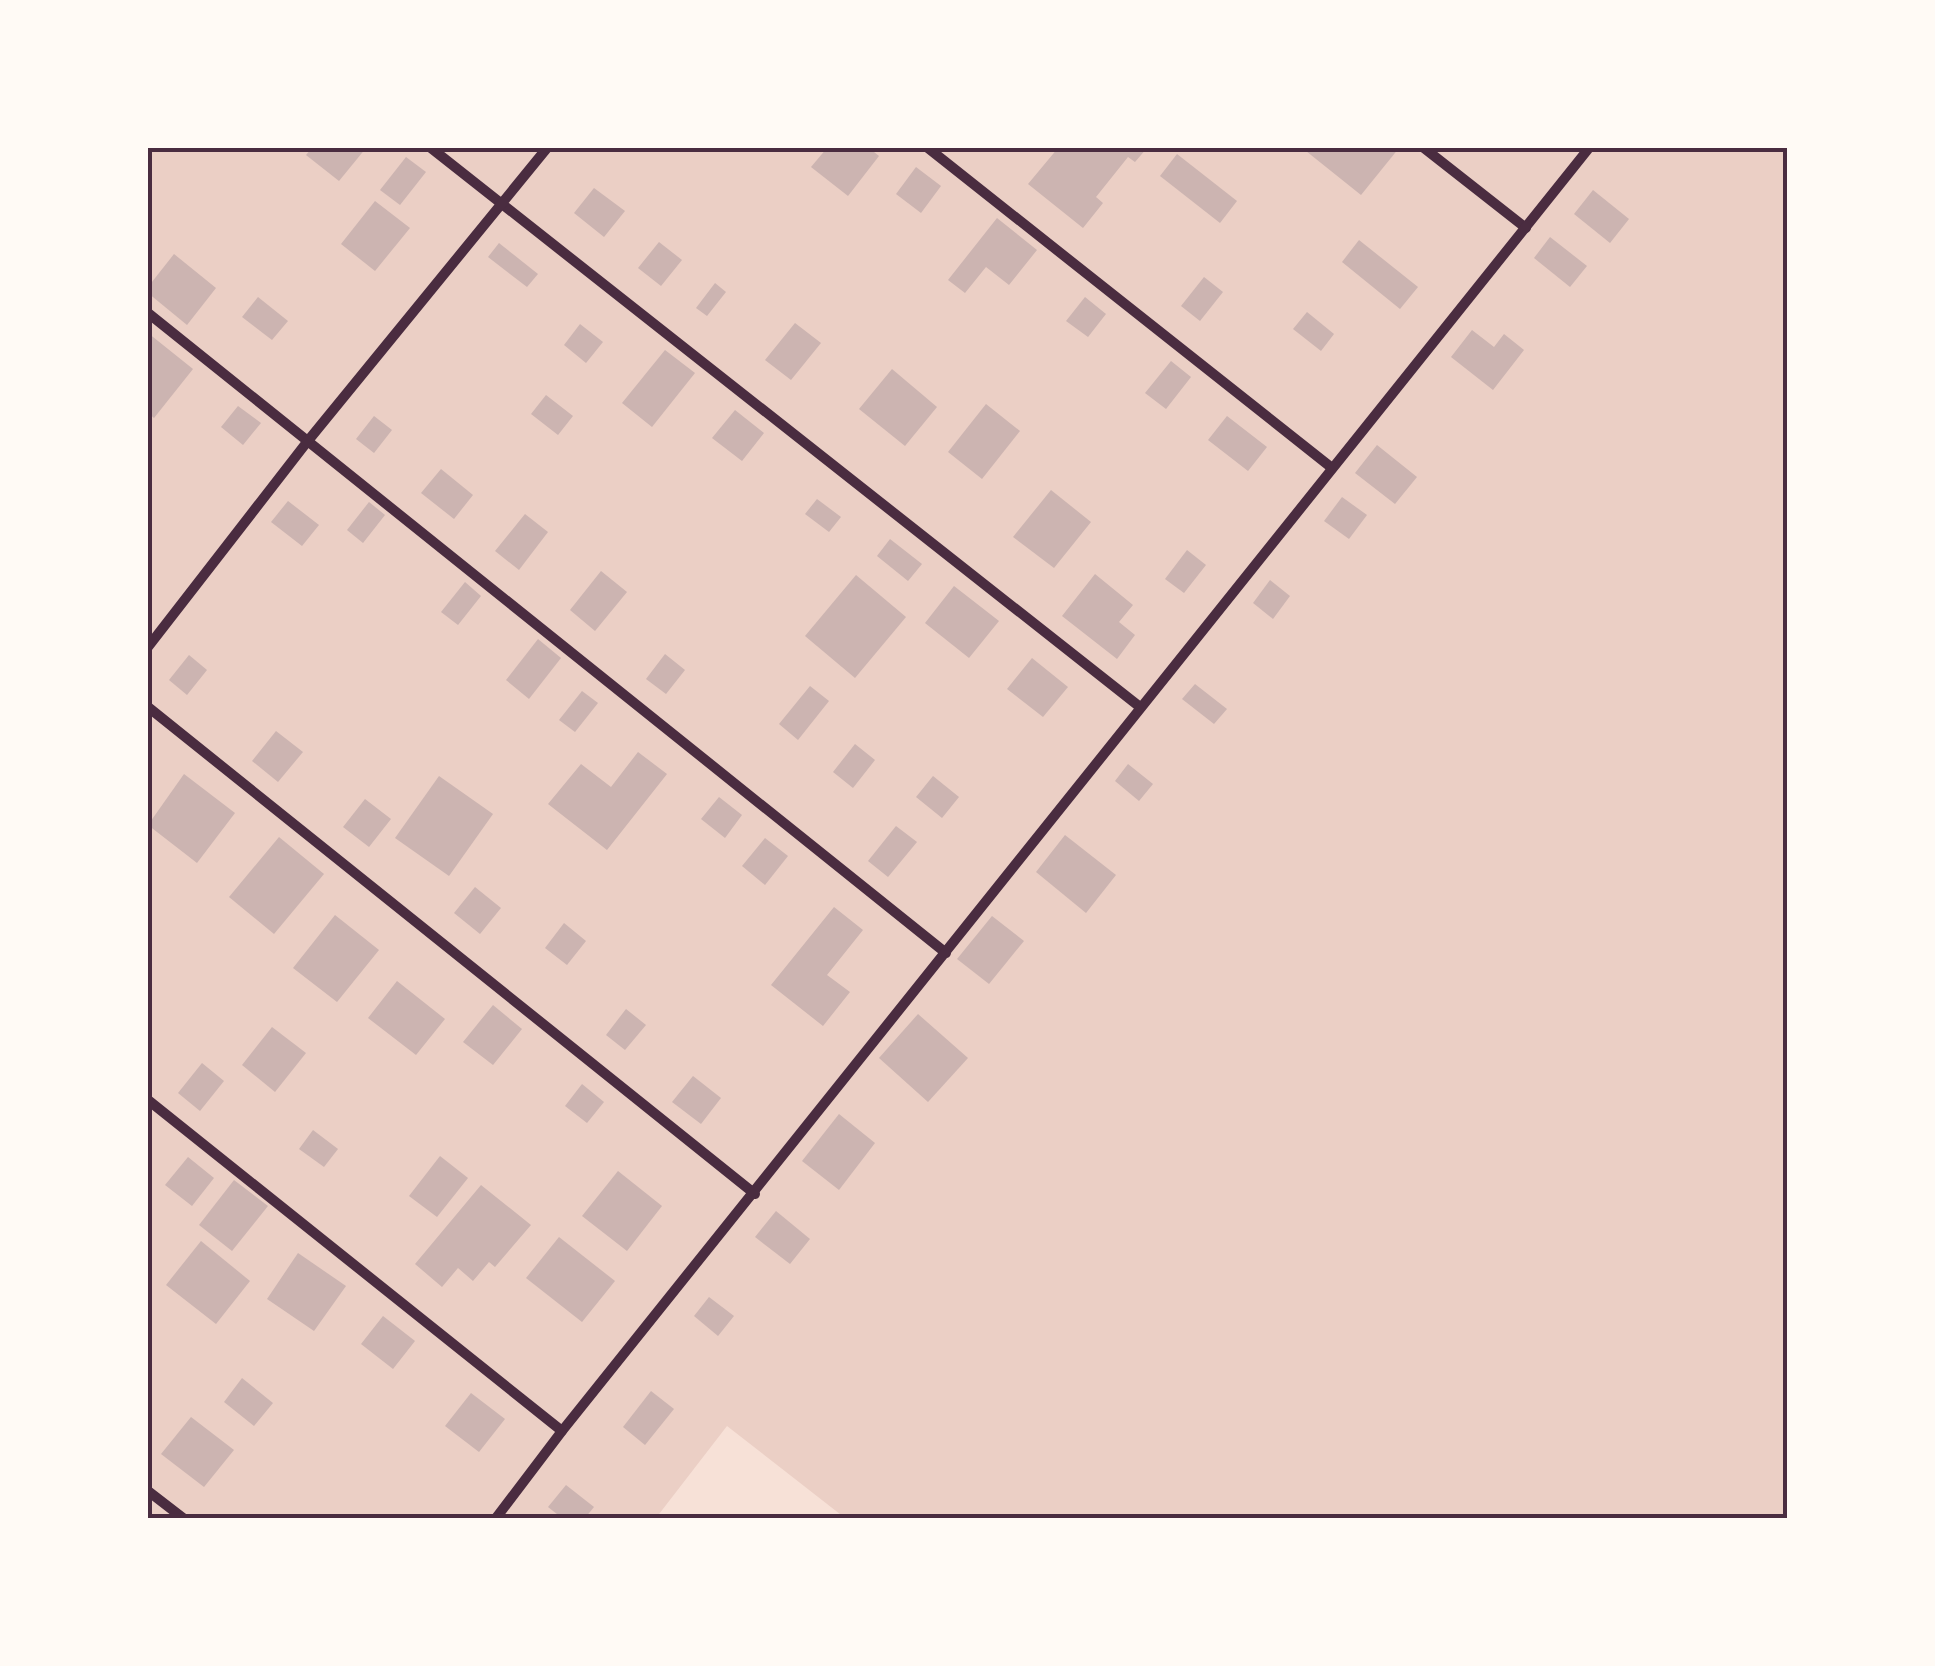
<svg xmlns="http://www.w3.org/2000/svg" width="1935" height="1666" viewBox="0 0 1935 1666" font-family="'Libre Baskerville',serif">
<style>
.green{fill:#ebcfc5}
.building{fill:#ccb4b1}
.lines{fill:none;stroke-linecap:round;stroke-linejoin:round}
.minor{stroke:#4a2c40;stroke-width:10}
.neatline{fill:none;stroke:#4a2c40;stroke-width:4}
</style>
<rect width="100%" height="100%" fill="#f7e1d7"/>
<path class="green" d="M148,148h1639v1370h-942l-118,-92 -71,92h-508z"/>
<g class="building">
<path d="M312,148h54l-27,33 -33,-26z"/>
<path d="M827,148h42l10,8 -31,40 -37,-29z"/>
<path d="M1058,148h89l-12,14 -7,-5 -32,40 7,6 -20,25 -55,-44z"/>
<path d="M1309,148h90l-38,47 -55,-44z"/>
<path d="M1177,154l60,47 -17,22 -60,-47z"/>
<path d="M406,157l20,15 -26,33 -20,-15z"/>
<path d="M916,167l25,19 -20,27 -25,-19z"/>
<path d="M594,188l31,23 -21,26 -30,-24z"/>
<path d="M1593,190l36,29 -19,24 -36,-29z"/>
<path d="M375,201l35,27 -35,43 -34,-27z"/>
<path d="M997,218l40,32 -28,35 -23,-18 -21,26 -17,-13z"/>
<path d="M1550,237l37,29 -17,21 -36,-29z"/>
<path d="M1359,240l59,47 -18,22 -58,-47z"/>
<path d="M659,242l23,18 -21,26 -23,-18z"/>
<path d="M499,243l39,31 -11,13 -39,-30z"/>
<path d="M174,254l42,34 -29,37 -39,-32v-6z"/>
<path d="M1204,277l19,15 -23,29 -19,-15z"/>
<path d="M715,283l11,9 -19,24 -11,-8z"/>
<path d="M258,297l30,24 -16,19 -30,-23z"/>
<path d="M1085,297l21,17 -18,23 -22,-16z"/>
<path d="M1307,312l27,22 -13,17 -28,-22z"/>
<path d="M795,323l26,20 -30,37 -26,-20z"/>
<path d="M580,324l23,18 -17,21 -22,-18z"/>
<path d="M1472,330l22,17 10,-13 20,16 -31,40 -42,-33z"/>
<path d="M148,333l45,36 -39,49 -6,-5z"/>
<path d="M665,350l30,23 -43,54 -30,-24z"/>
<path d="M1171,361l20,16 -25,32 -21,-16z"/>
<path d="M892,369l45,38 -32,39 -46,-37z"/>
<path d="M546,395l27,21 -15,19 -27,-21z"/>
<path d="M986,404l34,27 -38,48 -34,-27z"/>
<path d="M238,406l23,17 -18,22 -22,-18z"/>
<path d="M735,410l29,23 -22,28 -30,-23z"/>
<path d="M374,416l18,14 -18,23 -18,-14z"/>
<path d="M1227,416l40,31 -19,24 -40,-31z"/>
<path d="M1377,445l40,32 -22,27 -40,-31z"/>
<path d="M441,469l32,26 -19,24 -33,-26z"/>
<path d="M1051,490l40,32 -37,46 -41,-31z"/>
<path d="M1342,497l25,18 -18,24 -25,-18z"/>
<path d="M817,499l24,18 -12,15 -24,-18z"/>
<path d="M288,501l31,24 -17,21 -31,-24z"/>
<path d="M369,502l16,13 -22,28 -16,-13z"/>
<path d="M525,514l23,18 -29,38 -24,-19z"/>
<path d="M890,539l32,25 -14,17 -31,-25z"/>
<path d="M1187,550l19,15 -22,28 -19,-14z"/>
<path d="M601,571l26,21 -32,39 -25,-21z"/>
<path d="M1095,574l38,31 -14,17 16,13 -18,24 -55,-43z"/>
<path d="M856,575l50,42 -51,61 -50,-42z"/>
<path d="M1270,580l20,16 -17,23 -20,-16z"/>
<path d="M465,582l16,14 -23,29 -17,-13z"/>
<path d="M954,586l45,35 -30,37 -44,-35z"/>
<path d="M538,639l23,19 -32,41 -23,-19z"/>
<path d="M665,654l20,16 -19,24 -20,-15z"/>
<path d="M189,655l18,15 -20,25 -18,-15z"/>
<path d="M1032,658l36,29 -25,30 -36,-28z"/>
<path d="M1195,684l32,25 -13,15 -32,-25z"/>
<path d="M810,686l19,15 -31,39 -19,-16z"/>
<path d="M582,691l16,12 -23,29 -16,-12z"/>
<path d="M276,731l27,21 -25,30 -26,-21z"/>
<path d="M855,744l20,16 -22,28 -20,-16z"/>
<path d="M638,752l29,22 -60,76 -59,-46 33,-40 30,23z"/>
<path d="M1128,764l25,20 -14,17 -24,-20z"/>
<path d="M184,774l51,39 -38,50 -49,-38z"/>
<path d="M439,776l54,38 -44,62 -54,-38z"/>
<path d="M933,776l26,21 -17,21 -26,-21z"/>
<path d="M719,797l23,18 -17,23 -24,-19z"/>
<path d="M365,799l26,20 -22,28 -26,-20z"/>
<path d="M896,826l21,16 -29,35 -20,-16z"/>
<path d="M1065,835l51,40 -30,38 -50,-41z"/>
<path d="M279,837l45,37 -50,60 -45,-37z"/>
<path d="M765,838l23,18 -23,29 -23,-19z"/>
<path d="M475,887l26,21 -21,26 -26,-21z"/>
<path d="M834,907l29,23 -36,45 23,17 -27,34 -52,-41z"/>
<path d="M335,915l44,35 -42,52 -44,-34z"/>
<path d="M992,916l32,25 -35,43 -32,-25z"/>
<path d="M564,923l22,18 -19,24 -22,-17z"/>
<path d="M397,981l48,38 -29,36 -48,-37z"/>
<path d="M493,1005l29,24 -29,36 -30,-23z"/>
<path d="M626,1009l20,16 -21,25 -19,-15z"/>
<path d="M918,1014l50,44 -40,44 -49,-44z"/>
<path d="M272,1027l34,26 -31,39 -33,-27z"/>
<path d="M202,1063l22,18 -24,30 -22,-18z"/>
<path d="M693,1076l28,22 -20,26 -29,-22z"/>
<path d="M582,1084l22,18 -17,21 -22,-17z"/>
<path d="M839,1114l36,29 -36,47 -37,-29z"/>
<path d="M313,1130l25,19 -14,18 -25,-18z"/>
<path d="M440,1156l28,22 -31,39 -28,-21z"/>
<path d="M188,1157l26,21 -22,28 -27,-21z"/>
<path d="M618,1171l44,35 -35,45 -45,-35z"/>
<path d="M234,1180l34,26 -36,45 -33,-26z"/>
<path d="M481,1185l50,40 -36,42 -6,-5 -16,19 -15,-13 -16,19 -27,-23z"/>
<path d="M776,1211l34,28 -20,25 -35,-27z"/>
<path d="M559,1237l56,44 -33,41 -56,-44z"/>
<path d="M201,1241l49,40 -34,43 -50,-39z"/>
<path d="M298,1253l48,33 -32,45 -47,-32z"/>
<path d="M709,1297l25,19 -16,20 -24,-20z"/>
<path d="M383,1316l32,25 -22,28 -32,-25z"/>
<path d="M242,1378l31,25 -19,23 -30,-24z"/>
<path d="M651,1391l23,18 -29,36 -22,-18z"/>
<path d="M471,1393l34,26 -26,33 -34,-26z"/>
<path d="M191,1417l43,33 -30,37 -43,-33z"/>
<path d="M566,1485l28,22 -9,11h-23l-14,-11z"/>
</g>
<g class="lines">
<g class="minor">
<path d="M431,148l709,559"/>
<path d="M928,148l404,320"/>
<path d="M1424,148l102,80"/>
<path d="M148,313l798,640"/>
<path d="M148,647l159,-205 240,-294"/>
<path d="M148,707l607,487"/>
<path d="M148,1100l414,331"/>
<path d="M148,1491l35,27"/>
<path d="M496,1518l66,-87 1027,-1283"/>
</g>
</g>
<rect width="1935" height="1666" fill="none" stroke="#fffaf5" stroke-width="300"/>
<rect x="150" y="150" width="1635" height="1366" class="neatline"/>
</svg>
